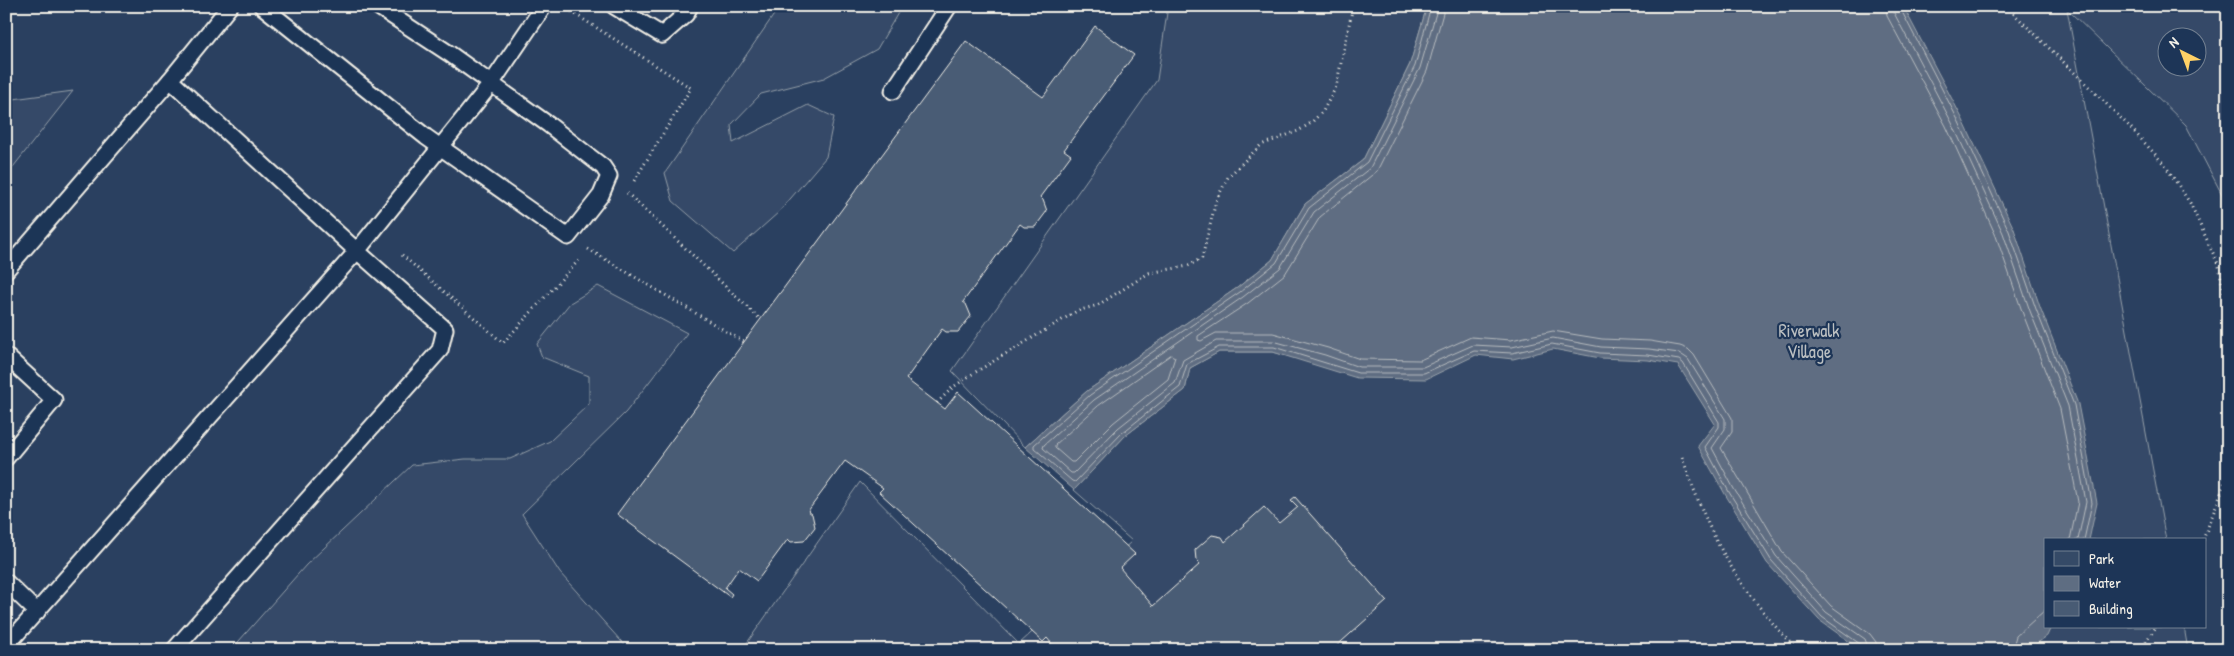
<svg xmlns="http://www.w3.org/2000/svg" width="2234" height="656" viewBox="0 0 2234 656" font-family="'Patrick Hand',sans-serif">
<style>
.built{fill:#2a4060;fill-rule:evenodd}
.green{fill:#354a67;stroke:#949ea8;fill-rule:evenodd}
.water{fill:#5e6d82;stroke:#9aa2ab}
.lines{fill:none;stroke-linecap:round;stroke-linejoin:round}
.shore{stroke:#b8bcbf;stroke-width:1}
.building{fill:#485b74;stroke:#f4f1e8}
.service-casing{stroke:#f4f1e8;stroke-width:19}
.path{stroke:#f4f1e8;stroke-width:3;stroke-dasharray:1 4;stroke-linecap:butt}
.service{stroke:#1d3557;stroke-width:15}
.labels{text-anchor:middle;dominant-baseline:central;stroke-width:4.5;stroke-linejoin:round;paint-order:stroke}
.park-label{font-size:18px;fill:#bbbfc1;stroke:#1d3557}
</style>
<rect width="100%" height="100%" fill="#1d3557"/>
<filter id="ink" filterUnits="userSpaceOnUse"><feTurbulence type="fractalNoise" baseFrequency=".02" numOctaves="2"/><feDisplacementMap in="SourceGraphic" scale="10" xChannelSelector="R" yChannelSelector="G"/><feConvolveMatrix kernelMatrix="1 2 1 2 8 2 1 2 1" color-interpolation-filters="sRGB"/></filter>
<g filter="url(#ink)">
<path class="built" d="M6,6h2222v644h-2222zM2166,38h30v30h-30zM2045,540h160v87h-160z"/>
<g class="green">
<path d="M780,6h122l-25,43 -53,29 -63,16 -30,31 2,18 75,-38 26,12 -8,40 -47,55 -46,41 -60,-52 -8,-28z"/>
<path d="M1168,6h259l-17,58 -47,96 -58,44 -33,56 -35,28 -150,103 -62,56 -73,-76 205,-291z"/>
<path d="M1715,6h513v200l-42,-81 -119,-116 99,531h-121v87h139l4,23h-1446l118,-168 159,162 113,-103 -58,-51 51,-54 60,-46 5,-22 29,-16h54l50,14zM2166,38h30v30h-30z"/>
<path d="M73,91l-67,85v-76z"/>
<path d="M598,286l89,47 -61,79 -104,102 38,59 69,77h-398l75,-85 106,-100 53,-6h45l40,-18 39,-37v-28l-47,-19 -5,-13 33,-41z"/>
</g>
<path class="water" d="M1427,6h476l59,112 52,111 26,78 38,97 19,99 -8,37h-44v87h6l-4,9 -19,14h-167l-42,-30 -52,-57 -42,-69 -27,-48 17,-22 -37,-59 -30,-5 -48,-2 -47,-9 -40,10 -37,-4 -50,24 -69,-1 -84,-26h-54l-29,16 -5,22 -60,46 -51,54 -49,-43 62,-56 150,-103 35,-28 33,-56 58,-44 47,-96z"/>
<g class="lines">
<g class="shore">
<path d="M1431,6l-16,60 -48,96 -58,46 -33,55 -36,29 -150,103 -56,50v3l38,33 3,1 47,-49 58,-46 7,-23 32,-17h55l84,26h66l50,-22 38,2 40,-9 48,9 48,2 31,5 4,3 36,59v5l-14,20 24,45 42,68 51,57 38,27 3,6"/>
<path d="M1438,6l-18,62 -50,100 -56,44 -34,56 -37,29 -149,103 -50,45 -1,3 28,25h3l44,-45 57,-45 8,-23 33,-19h57l52,14 34,12h64l50,-22 39,2 41,-9 48,9 48,2 30,4 9,6 37,60v10l-13,19 22,41 42,67 50,56 39,27 4,11"/>
<path d="M1445,6l-18,65 -50,100 -57,46 -35,57 -37,29 -50,33v4l3,1 15,-8h57l55,15 32,11 60,1 51,-23 40,3 42,-9 49,8 48,2 30,5 8,3 6,6 38,63v14l-11,16 61,104 49,54 39,28 6,8 1,8"/>
<path d="M1886,6l1,10 59,110 50,110 27,78 37,95 18,93 -8,38"/>
<path d="M1893,6l1,7 58,110 51,110 27,78 38,95 18,96 -8,38"/>
<path d="M1899,6l59,114 51,111 27,78 38,96 18,98 -8,37"/>
<path d="M1171,355l4,2 -7,22 -55,44 -39,39h-3l-16,-14v-3l43,-39z"/>
<path d="M2012,650l4,-14 29,-26"/>
</g>
</g>
<path class="building" d="M1095,26l39,29 -70,95 7,5 -31,42 3,3 4,11 -12,16h-11l-4,-3 -57,78 3,2 5,12 -13,16h-12l-4,-3 -36,50 39,30 13,-17 177,162 -15,14 33,38 47,-42 -4,-4 -1,-10 17,-15 10,2 3,5 39,-35 15,16 19,-16 -7,-7 4,-3 92,104 -55,49h-275l-10,-12 -4,4 -164,-150 4,-4 -38,-27 -37,50 4,3 3,13 -11,14 -13,1 -3,-3 -31,42 -18,-13 -14,20 7,6 -2,3 -113,-83 349,-473 77,56z"/>
<g class="lines">
<defs>
<g id="service">
<path d="M230,6l-60,74 187,171 134,-167 53,-78"/>
<path d="M262,6l164,131 142,100 33,-42 8,-19 -6,-9 -54,-42 -99,-71 -73,-48"/>
<path d="M614,6l48,29 24,-21 4,-8"/>
<path d="M893,91l56,-85"/>
<path d="M6,270l164,-190"/>
<path d="M6,356l48,44 -48,58"/>
<path d="M6,582l31,30"/>
<path d="M6,646l351,-395 88,78 -5,21 -266,300"/>
</g>
</defs>
<use href="#service" class="service-casing"/>
<g class="path">
<path d="M2006,6l123,120 36,39 25,38 29,63 9,50"/>
<path d="M567,9l124,79 -57,93"/>
<path d="M627,193l134,127"/>
<path d="M588,249l156,93"/>
<path d="M402,255l101,88 76,-83"/>
<path d="M937,403l15,-15 17,-12 108,-65 21,-6 51,-32 39,-7 14,-8 14,-57 12,-24 33,-32 37,-14 13,-8 12,-12 13,-24 17,-81"/>
<path d="M1682,457c7,19 14,39 22,57 20,49 56,98 93,136"/>
<path d="M2203,540l21,-55 4,-17"/>
<path d="M2140,650l16,-23"/>
</g>
<use href="#service" class="service"/>
</g>
</g>
<g class="labels">
<g class="park-label">
<text x="1809" y="330">Riverwalk<tspan x="1809" dy="21">Village</tspan></text>
</g>
</g>
<rect width="2234" height="656" fill="none" stroke="#1d3557" stroke-width="25"/>
<rect x="12" y="12" width="2209" height="631" fill="none" stroke="#f4f1e8" stroke-width="2" filter="url(#ink)"/>
<rect x="2044" y="538" width="162" height="90" fill="#1d3557" stroke="#738091"/>
<rect x="2054" y="551" width="25" height="15" fill="#354a67" stroke="#738091"/>
<text x="2089" y="564" font-size="15" fill="#f4f1e8">Park</text>
<rect x="2054" y="576" width="25" height="15" fill="#5e6d82" stroke="#738091"/>
<text x="2089" y="588" font-size="15" fill="#f4f1e8">Water</text>
<rect x="2054" y="601" width="25" height="15" fill="#485b74" stroke="#738091"/>
<text x="2089" y="614" font-size="15" fill="#f4f1e8">Building</text>
<g transform="translate(2182 52) rotate(318)"><circle r="24" fill="#1d3557" stroke="#738091"/>
<path d="M0-4L9 19L0 12L-9 19Z" fill="#ffd166"/>
<text y="-8" font-size="14" font-weight="bold" text-anchor="middle" fill="#f4f1e8">N</text>
</g>
</svg>
